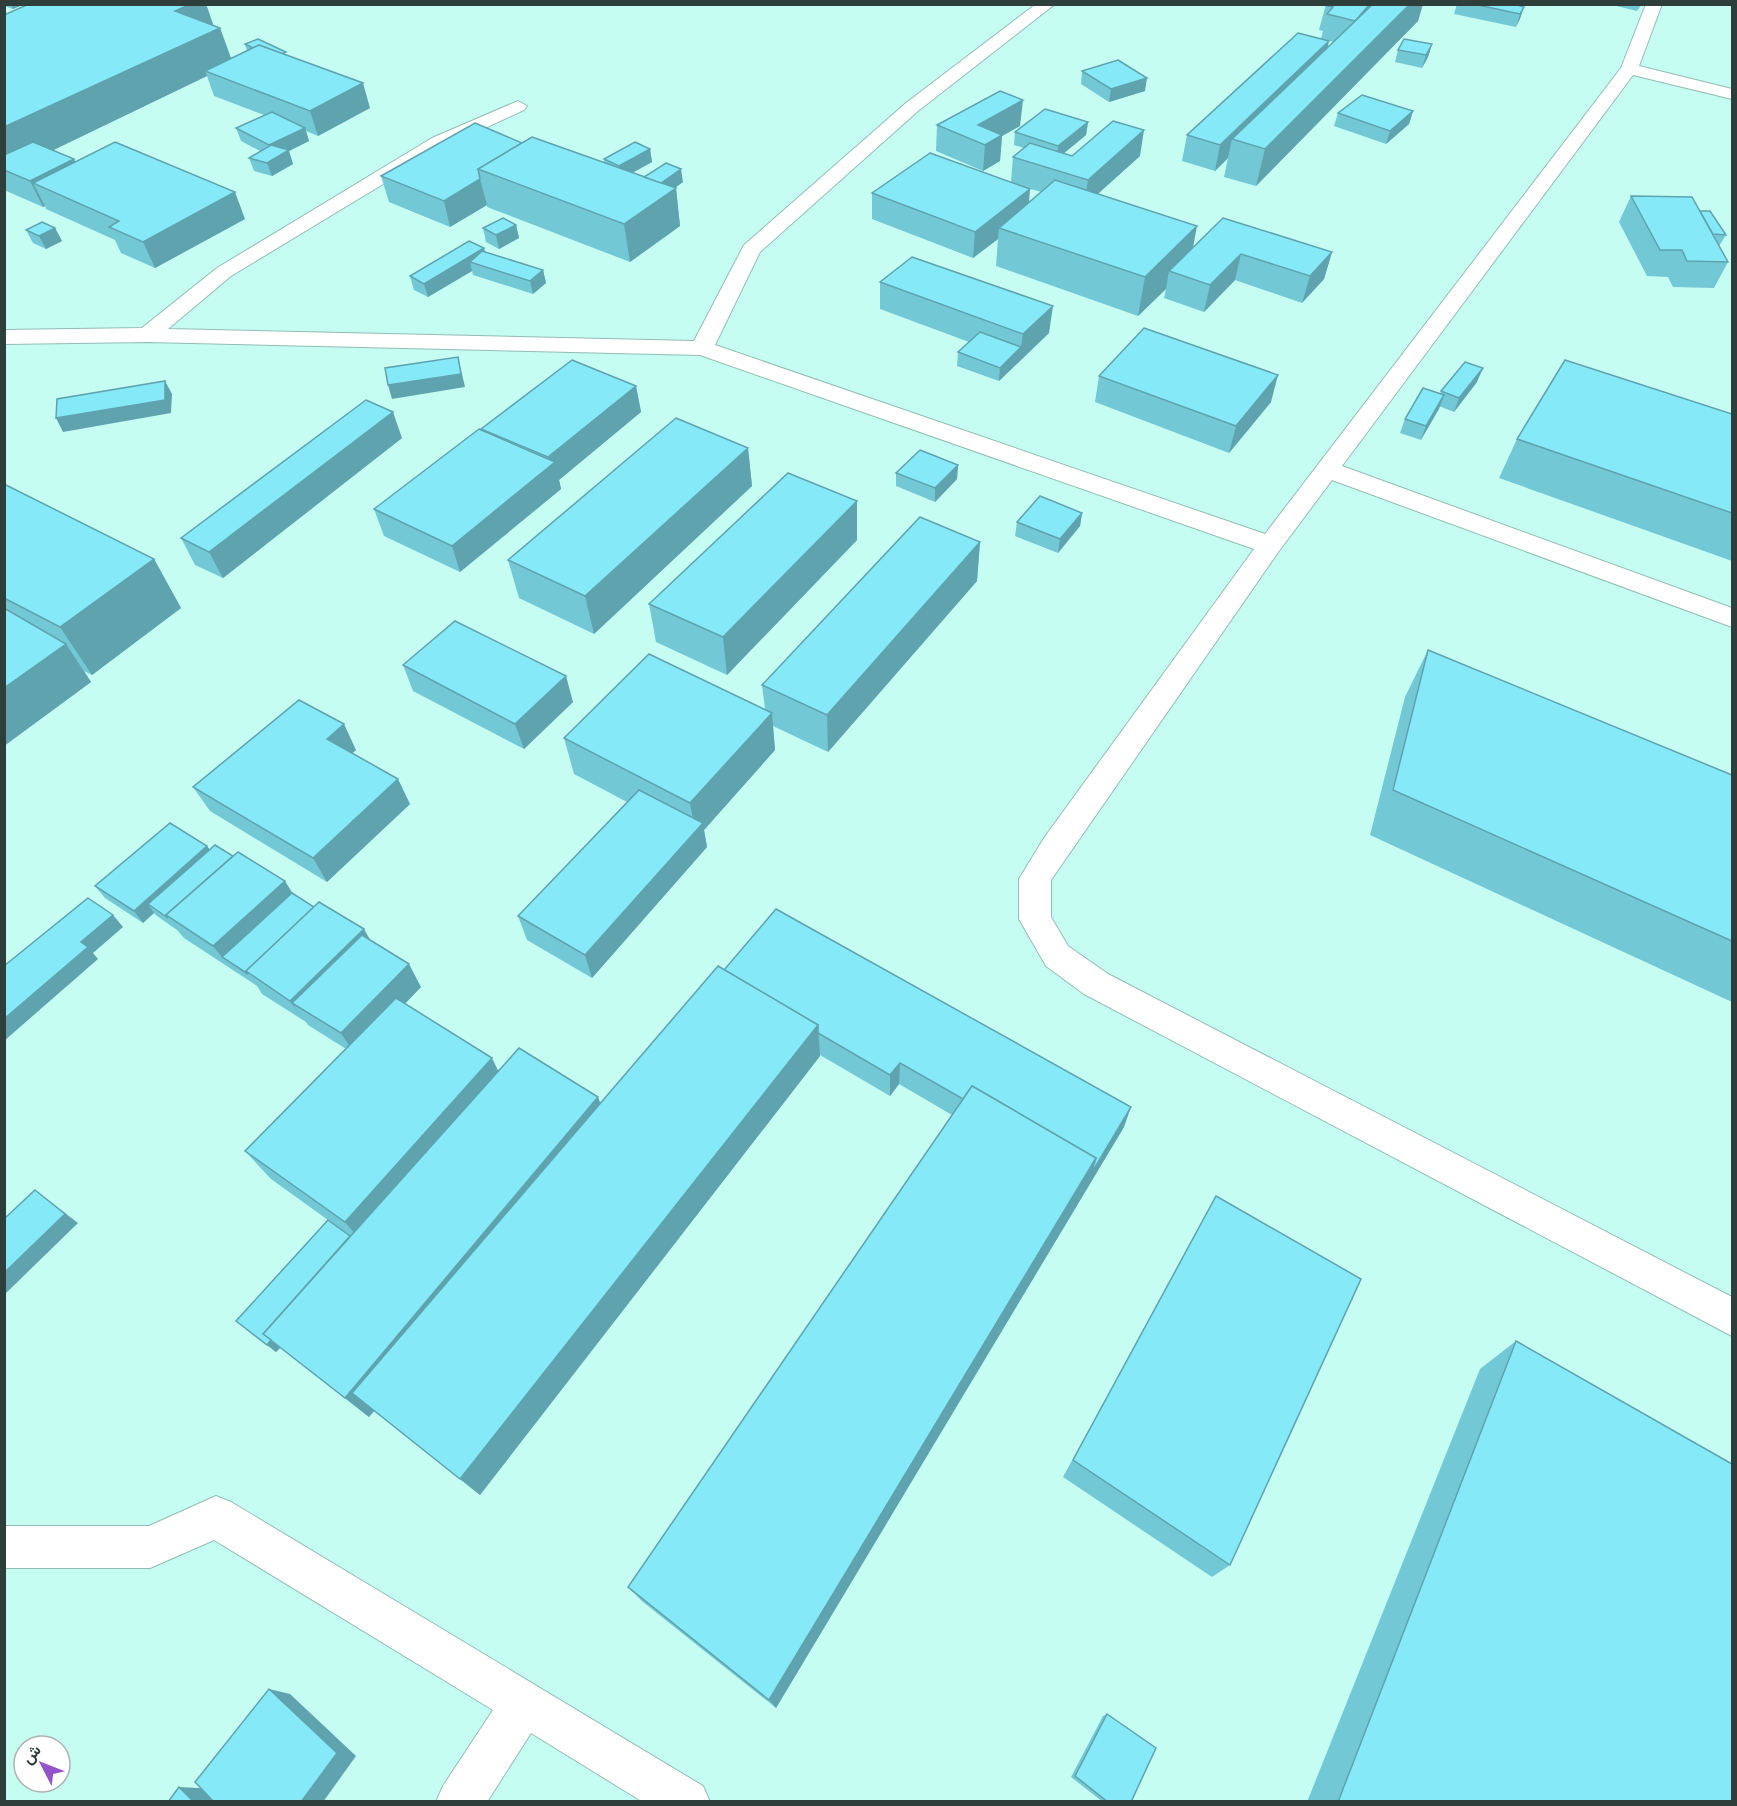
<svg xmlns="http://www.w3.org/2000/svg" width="1737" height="1806" viewBox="0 0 1737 1806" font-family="Raleway,Vazirmatn,sans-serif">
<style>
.built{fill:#c6fdf3;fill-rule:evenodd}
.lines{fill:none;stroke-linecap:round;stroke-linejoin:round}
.service-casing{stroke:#91bdb5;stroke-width:2}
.service{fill:#fff;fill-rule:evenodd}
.wall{fill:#73c8d5;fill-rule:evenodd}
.shaded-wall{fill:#5ea3ae}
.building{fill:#86e9f8;stroke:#5ea3ae;stroke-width:1.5}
</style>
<rect width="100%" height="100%" fill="#e5fffa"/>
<path class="built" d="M5,5h1727v1796l-1727,1zM24,1746h36v36h-36z"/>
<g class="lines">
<defs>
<g id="service">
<path d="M1036,4h19l-137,107 -158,141 -45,93 550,189 356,-466 25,-64h16l-23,62 93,23v10l-99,-24 -291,391 390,142v19l-400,-147 -53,71 -228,329v37l17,29 40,28 624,323v39l-648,-342 -38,-28 -27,-47v-40l25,-41 210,-289 -554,-194 -553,-13 -143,2v-14l138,-2 75,-60 215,-130 86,-37 9,5 -3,4 -78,36 -215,130 -63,53 526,12 50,-96 162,-142z"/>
<path d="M216,1496l15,6 472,284 7,16h-67l-112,-69 -44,69h-51l7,-16 50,-76 -279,-170 -64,28h-146v-42h145z"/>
</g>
</defs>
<use href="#service" class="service-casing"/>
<use href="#service" class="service"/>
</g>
<g class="wall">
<path d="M4,4h21l-12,5 -9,-3z"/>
<path d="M29,4h177l7,21 7,3 11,30 16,-7 -2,-7 42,12 83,52 -52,28 -12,-5 3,10 -20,10 4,13 -21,12 -18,-5 -5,-13 11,-7 -19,-10 -5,-13 28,-13 -50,-19 -7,-20 -154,74 21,9 1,3 170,57 -90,49 -34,-15 -6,-13 -69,-31 -1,-3 -2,1 -39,-17v-175z"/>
<path d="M1326,4h97l-5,17 -162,165 -32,-9 4,-19 -13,13 -33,-10 5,-26 142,-94 -2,7 7,-6 -13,-3 2,-8 -4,-1z"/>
<path d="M1457,4h57l10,3 -8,20 -62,-13z"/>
<path d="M1608,4h34l-5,7z"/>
<path d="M1432,44l-4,13 -6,11 -27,-6 3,-12z"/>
<path d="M1082,71l63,20 -36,11 -28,-18z"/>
<path d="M1413,111l-4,13 -23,20 -52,-18 4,-13z"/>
<path d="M1088,122l-2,13 -22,18 8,3h68l-42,38 95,53 139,5 -8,27 -22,24 -67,-23 -31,32 -40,-14 2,-9 -28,27 -142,-50 2,-27 -25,19 -101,-39v-26l139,-11 2,-25 11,-9 -10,-3 1,-13zM1028,188l13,4 -12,10z"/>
<path d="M937,125l83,1 -18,10 -2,25 -17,10 -47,-20z"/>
<path d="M522,143l82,20v-4l46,-10 2,13 -20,11 12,4 39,5 -8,6h1l4,38 -50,36 -143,-55v-2l-37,22 -61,-25 -8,-26z"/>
<path d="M1631,196l69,15 26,24 -7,11 9,16 -14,26 -41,-1 -5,-10 -21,-1 -28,-54z"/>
<path d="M516,225l3,13 -20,11 -13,-7 -3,-14z"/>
<path d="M55,228l7,13 -16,8 -13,-6 -7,-13z"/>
<path d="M484,248l1,4 58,18 3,13 -13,11 -60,-19 -1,-4 -44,26 -14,-7 -4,-14z"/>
<path d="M880,282l169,51 -50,48 -42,-15 1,-14 11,-10 -89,-33z"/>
<path d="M1099,376l172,26 -42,51 -134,-51z"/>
<path d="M1477,382l-23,30 -15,-6 -18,34 -21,-7 5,-14 35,-25 1,-3z"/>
<path d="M636,386l5,26 -82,68 2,9 -101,83 -76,-36 -10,-27 108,-79 -1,-1z"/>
<path d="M1732,414v147l-233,-83 18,-39z"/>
<path d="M402,438l-179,140 -28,-13 -14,-27z"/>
<path d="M748,448l4,38 -158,148 -75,-36 -11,-38z"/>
<path d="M958,465l-1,14 -22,23 -39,-16v-13z"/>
<path d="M4,484l150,75 27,49 -89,67 -8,-4 7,11 -87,64z"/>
<path d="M857,501v39l-130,135 -71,-33 -7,-38z"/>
<path d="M1082,513l-2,13 -22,27 -43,-17 2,-14z"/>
<path d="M980,542l-3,39 -149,171 -55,-26 2,24 -71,80 3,17 -115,131 -65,-38 -9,-24 109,-114 -53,-28 -10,-36 201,-29 -3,-24z"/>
<path d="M1428,650l304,125v227l-362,-167 35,-138z"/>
<path d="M403,665l170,37 -49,47 -111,-58z"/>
<path d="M356,750l-4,3 58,51 -83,78 -117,-71 -17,-24z"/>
<path d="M207,846l3,4 82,43 22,14 50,22 5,11 52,47 -16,17 93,67 103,32 123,-133 400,157 -348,581 -133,-106 -15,-15 324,-472 -53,-31 -9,12 -70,-41v1l-340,439 -106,-84 -5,6 -89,-69 -4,4 -40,-31 92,-101 -57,-41 -26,-28 101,-102 -38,-24 -2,-3 -44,-28 -5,-8 -73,-48 -7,-8 -20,-14 -3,-3 -11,10 -38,-25 -10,-12z"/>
<path d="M1216,1196l14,369 -18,12 -149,-100z"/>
<path d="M1516,1341l216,461h-425l173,-433z"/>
<path d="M1107,1714l24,88h-28l-32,-25 32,-61z"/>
</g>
<g class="shaded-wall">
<path d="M11,4h14l-12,5z"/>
<path d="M191,4h15l9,26 5,-2 13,36 -28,7 2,5 -199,96 -4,-2v-43l171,-116z"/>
<path d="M1370,4h16l-38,42 7,-25z"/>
<path d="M1410,4h13l-5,17 -162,165 9,-37z"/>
<path d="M1524,7l-4,12 -4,8 4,-13z"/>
<path d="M1329,41l-6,25 -91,73 -4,19 -13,13 5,-26z"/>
<path d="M1432,44l-4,13 -6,11 4,-13z"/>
<path d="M1147,78l-2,13 -36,11 2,-13z"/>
<path d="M363,83l7,25 -52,28 -8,-25z"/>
<path d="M1023,100l-3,26 -18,10 -2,25 -17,10 2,-26 -7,-20z"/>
<path d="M1413,111l-4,13 -23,20 4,-13z"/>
<path d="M1088,122l-2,13 -29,24 1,-13z"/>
<path d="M305,128l4,13 -20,10 4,13 -21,12 -5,-13 6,-5 -4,-13z"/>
<path d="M1144,130l-4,26 -56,50 4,-26z"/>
<path d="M650,149l2,13 -31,17 -2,-13z"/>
<path d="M74,159l13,26 -54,-2 12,23 -2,1 -13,-26z"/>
<path d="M681,169l2,13 -23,16 -2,-13z"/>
<path d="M480,179l7,26 -37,22 -6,-26z"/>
<path d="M676,188l4,38 -50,36 -6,-38z"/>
<path d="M1030,189l-2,26 -29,13 -1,11 -25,19 2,-26z"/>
<path d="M235,192l10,27 -90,49 -12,-26z"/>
<path d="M516,225l3,13 -20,11 -3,-14z"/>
<path d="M1197,226l-7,38 -21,7 -3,18 -28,27 7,-39z"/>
<path d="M55,228l7,13 -16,8 -7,-13z"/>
<path d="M484,248l3,13 -17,1 2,9 -44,26 -4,-13z"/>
<path d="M1332,252l-8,27 -22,24 8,-27z"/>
<path d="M1241,254l-6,26 -31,32 6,-27z"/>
<path d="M543,270l3,13 -13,11 -3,-13z"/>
<path d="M1053,306l-4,27 -50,48 1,-13 21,-21 2,-13z"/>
<path d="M458,357l7,30 -73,12 -4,-14z"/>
<path d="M1483,368l-6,14 -23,30 5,-14z"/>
<path d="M1278,375l-7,27 -42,51 7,-27z"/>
<path d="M165,381l7,13 -1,19 -108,19 -7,-14z"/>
<path d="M636,386l5,26 -82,68 2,9 -101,83 -8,-26 98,-80 -2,-9z"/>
<path d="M1444,395l-5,14 -18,31 5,-14z"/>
<path d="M393,412l9,26 -179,140 -14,-26z"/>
<path d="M748,448l4,38 -158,148 -9,-38z"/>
<path d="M958,465l-1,14 -22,23v-14z"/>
<path d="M857,501v39l-130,135 -4,-38z"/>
<path d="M1082,513l-2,13 -22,27 2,-14z"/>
<path d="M980,542l-3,39 -149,171 -1,-37z"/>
<path d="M154,559l27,49 -89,67 -32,-48z"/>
<path d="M66,644l25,38 -87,64v-58z"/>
<path d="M566,676l7,26 -49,47 -9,-25z"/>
<path d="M772,713l3,37 -71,80 3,17 -115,131 -7,-23 110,-124 -5,-28z"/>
<path d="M344,724l12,26 -17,15 -12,-26z"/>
<path d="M398,779l12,25 -83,78 -14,-24z"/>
<path d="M207,846l9,13 -68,45 6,9 -11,10 -9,-12z"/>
<path d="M285,881l15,24 -78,52 -9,-11z"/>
<path d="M113,915l10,12 -30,26 5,6 -94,82v-22l77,-77z"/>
<path d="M364,929l13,23 -85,51 14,20 -16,-22z"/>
<path d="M409,964l12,23 -66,68 -14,-22z"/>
<path d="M818,1025l2,31 -340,439 -20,-16z"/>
<path d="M492,1058l15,31 -140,159 -22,-26z"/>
<path d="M900,1063l-1,21 -9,12v-21z"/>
<path d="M598,1097l11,29 -257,267 22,18 -5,6 -24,-19z"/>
<path d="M1131,1107l-7,20 -348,581 -7,-8 327,-542z"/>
<path d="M35,1190l43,33 -74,72v-22z"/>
<path d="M271,1340l9,8 -4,4 -9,-7z"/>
<path d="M269,1689l21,5 66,62 -33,46h-22z"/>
<path d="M179,1787l37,2 13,13h-35z"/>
</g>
<g class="building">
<path d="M29,4h162l-16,7 45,17 -216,99v-112z"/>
<path d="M1326,4h44l-15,17 -28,-7 6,-7 -8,-2z"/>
<path d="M1373,4h37l-145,145 -33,-10z"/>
<path d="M1473,4h41l10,3 -4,7z"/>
<path d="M1298,33l31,8 -109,104 -33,-10z"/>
<path d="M258,39l28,13 -4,2 -23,-9 -6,3 -8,-4z"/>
<path d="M1404,39l28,5 -6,11 -28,-5z"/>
<path d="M259,45l104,38 -53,28 -105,-40z"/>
<path d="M1118,60l29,18 -36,11 -29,-18z"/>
<path d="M1000,91l23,9 -45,25 24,10 -17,10 -48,-20z"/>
<path d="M1362,95l51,16 -23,20 -52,-18z"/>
<path d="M1045,109l43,13 -30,24 -43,-14z"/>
<path d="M272,112l33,16 -36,17 -33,-17z"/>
<path d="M1113,121l31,9 -56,50 -75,-23 17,-14 42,13z"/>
<path d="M475,123l47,20 -44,26 2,10 -36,22 -63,-25z"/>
<path d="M532,137l144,51 -52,36 -146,-55z"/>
<path d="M33,142l41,17 -44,22 -26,-11v-15z"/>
<path d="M115,142l120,50 -92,50 -34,-15 10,-6 -86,-38z"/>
<path d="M635,142l15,7 -31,17 -15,-7z"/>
<path d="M271,145l18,5 -22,13 -18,-5z"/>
<path d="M930,153l100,36 -55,43 -103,-39z"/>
<path d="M666,163l15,6 -20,14 -17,-6z"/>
<path d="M1055,180l142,46 -52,51 -146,-49z"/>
<path d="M1631,196l61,1 36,65 -41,-1 -5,-11h-22z"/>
<path d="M1700,211h10l16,24 -13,-1z"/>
<path d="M503,218l13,7 -20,10 -13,-7z"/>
<path d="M1223,218l109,34 -22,24 -69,-22 -31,31 -41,-14z"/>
<path d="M42,222l13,6 -16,8 -13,-6z"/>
<path d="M469,241l15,7 -60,36 -14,-8z"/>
<path d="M482,251l61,19 -13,11 -60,-19z"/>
<path d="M912,257l141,49 -30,28 -143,-52z"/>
<path d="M1144,328l134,47 -42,51 -137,-50z"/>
<path d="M980,332l41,15 -21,21 -42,-16z"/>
<path d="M458,357l3,17 -73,11 -3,-17z"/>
<path d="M572,360l64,26 -88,71 -67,-28z"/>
<path d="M1565,360l167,54v99l-215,-74z"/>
<path d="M1465,362l18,6 -24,30 -18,-7z"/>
<path d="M165,381v19l-109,18 1,-19z"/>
<path d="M1423,388l21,7 -18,31 -21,-7z"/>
<path d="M366,400l27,12 -184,140 -28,-14z"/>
<path d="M676,418l72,30 -163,148 -77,-36z"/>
<path d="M479,429l76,33 -103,84 -78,-37z"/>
<path d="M920,450l38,15 -23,23 -39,-15z"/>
<path d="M788,473l69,28 -134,136 -74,-33z"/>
<path d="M4,484l150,75 -94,68 -56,-29z"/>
<path d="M1040,496l42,17 -22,26 -43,-17z"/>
<path d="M920,517l60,25 -153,173 -65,-30z"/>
<path d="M4,608l62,36 -62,44z"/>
<path d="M455,621l111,55 -51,48 -112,-59z"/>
<path d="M1428,650l304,125v166l-339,-151z"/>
<path d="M649,654l123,59 -82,90 -126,-65z"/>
<path d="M299,700l45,24 -17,15 71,40 -85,79 -120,-71z"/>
<path d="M639,790l64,33 -118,132 -67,-39z"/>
<path d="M170,823l37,23 -73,65 -39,-25z"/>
<path d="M215,845l18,11 -67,59 2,3 -20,-14z"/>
<path d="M238,852l47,29 -72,65 -47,-31z"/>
<path d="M292,893l22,14 -68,64 2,3 -26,-17z"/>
<path d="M88,898l25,17 -32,27 7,5 -84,72v-53z"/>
<path d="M319,902l45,27 -74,72 -44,-30z"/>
<path d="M776,909l355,198 -40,67 5,-16 -124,-72 -9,13 -63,-36 -10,12 -72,-42v-8l-94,-55z"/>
<path d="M362,935l47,29 -68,69 -49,-30z"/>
<path d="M718,966l100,59 -358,454 -108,-86z"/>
<path d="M396,998l96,60 -147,164 -100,-71z"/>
<path d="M519,1048l79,49 -253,301 -82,-64z"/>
<path d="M972,1086l124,72 -327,542 -141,-113z"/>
<path d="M35,1190l30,24 -61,59v-54z"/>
<path d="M1216,1196l145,83 -131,286 -157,-105z"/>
<path d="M328,1220l22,16 -87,98 8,6 -4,5 -31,-24z"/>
<path d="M1516,1341l216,123v338h-394z"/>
<path d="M269,1689l68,64 -36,49h-87l-19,-20z"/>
<path d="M1107,1714l49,34 -25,54h-23l-33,-26z"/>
<path d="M179,1787l15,15h-26z"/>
</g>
<rect width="1737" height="1806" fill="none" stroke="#2d3e3b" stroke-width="12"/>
<g transform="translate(42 1764) rotate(312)"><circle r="28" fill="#ffffff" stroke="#abb2b1" stroke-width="1.5"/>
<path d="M0-4.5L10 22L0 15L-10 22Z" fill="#9553c8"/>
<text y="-9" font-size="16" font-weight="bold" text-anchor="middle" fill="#2d3e3b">ش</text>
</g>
</svg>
